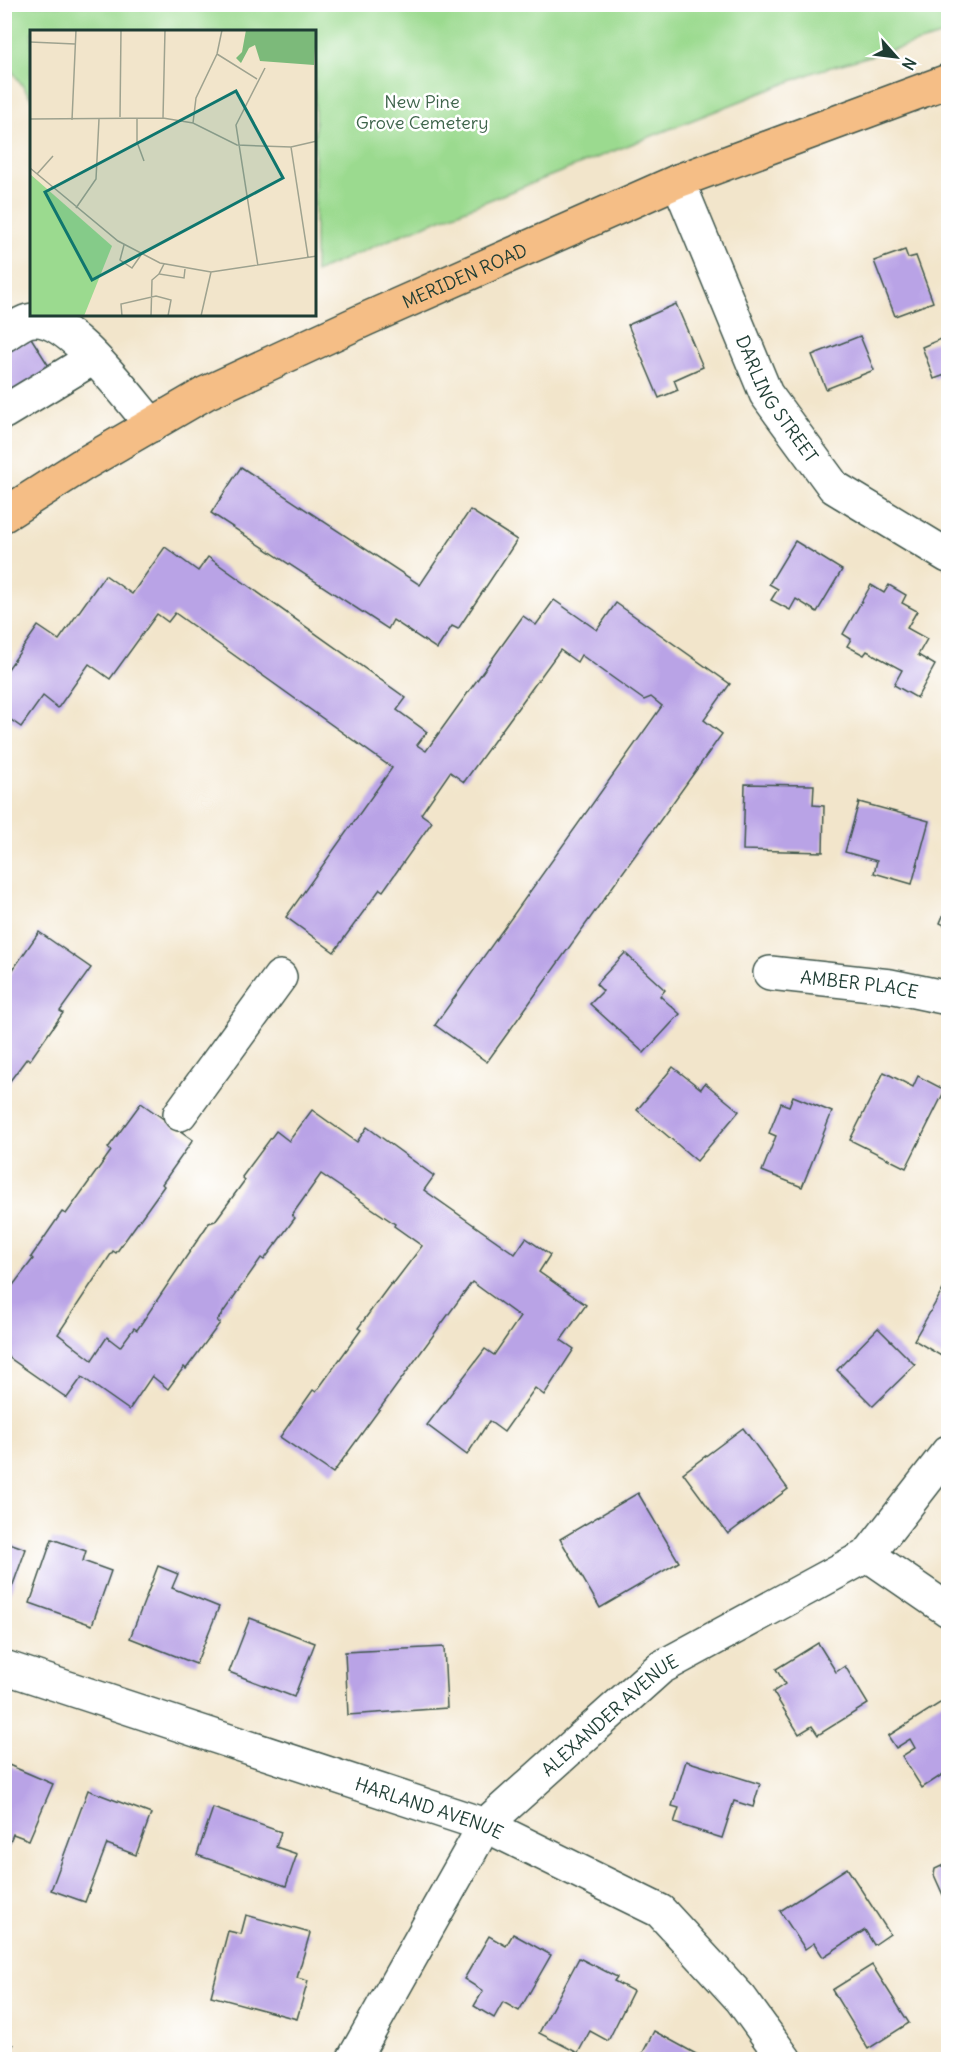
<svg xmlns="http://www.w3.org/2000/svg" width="953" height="2064" viewBox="0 0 953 2064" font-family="Delius,sans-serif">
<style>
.green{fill:#9bda8f;stroke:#5d8c62;stroke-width:1.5}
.building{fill:#b9a3e6}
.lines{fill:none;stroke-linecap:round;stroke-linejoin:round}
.minor-casing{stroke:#3f564b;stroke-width:36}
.major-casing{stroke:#3f564b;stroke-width:36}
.minor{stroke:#fff;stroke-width:33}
.major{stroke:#f5be86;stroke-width:33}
.labels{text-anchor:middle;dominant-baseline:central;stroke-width:5;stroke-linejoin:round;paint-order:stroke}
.park-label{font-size:18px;fill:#3e644b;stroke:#fff}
.street-label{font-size:18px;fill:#1f3d34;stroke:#fff}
.inset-road{fill:none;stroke:#9ea28f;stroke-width:1.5}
.view{fill:#0f766e;fill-opacity:0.15;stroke:#0f766e;stroke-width:3}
.inset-edge{fill:none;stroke:#1f3d34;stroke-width:3}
</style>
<rect width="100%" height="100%" fill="#fff"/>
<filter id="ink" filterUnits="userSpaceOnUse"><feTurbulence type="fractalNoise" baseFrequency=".0167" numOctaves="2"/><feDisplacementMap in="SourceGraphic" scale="12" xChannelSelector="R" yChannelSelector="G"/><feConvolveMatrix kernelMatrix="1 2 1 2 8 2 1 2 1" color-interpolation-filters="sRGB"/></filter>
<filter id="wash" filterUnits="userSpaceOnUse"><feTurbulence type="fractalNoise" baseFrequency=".008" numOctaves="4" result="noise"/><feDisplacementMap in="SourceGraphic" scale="24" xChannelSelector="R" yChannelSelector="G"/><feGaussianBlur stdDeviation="1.35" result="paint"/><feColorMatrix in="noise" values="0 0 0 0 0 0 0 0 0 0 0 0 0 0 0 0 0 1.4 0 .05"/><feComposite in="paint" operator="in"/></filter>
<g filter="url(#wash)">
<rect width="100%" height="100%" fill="#f2e5cb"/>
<path class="green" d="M948,4v30l-131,37 -414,163 -88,38v-240h-283l-1,66 -26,-37v-56z"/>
<g id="blocks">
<g class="building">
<path d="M905,250l3,8 8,-2 17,46 -38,14 -21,-55z"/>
<path d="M676,304l27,63 -29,13 4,10 -19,8 -31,-73z"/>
<path d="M28,333l24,38 -48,29v-52z"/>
<path d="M860,336l14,34 -48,19 -14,-34z"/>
<path d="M948,336v38l-14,5 -12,-32z"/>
<path d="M241,467l179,118 50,-75 47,30 -59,89 -6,-3 -15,23 -44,-29 -5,9 -177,-116z"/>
<path d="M795,541l47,29 -25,42 -21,-13 -6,11 -19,-10 7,-11 -9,-5z"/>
<path d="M165,547l33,24 10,-14 198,141 -9,12 30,22 -10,13 9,6 97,-135 13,9 18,-25 43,30 19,-27 114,81 -26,36 18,14 -235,328 -52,-37 227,-319 -11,-9 -7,3 -63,-45 -4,7 -17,-12 -96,132 -14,-10 -29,42 11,8 -49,69 -3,-2 -46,63 -48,-35 106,-149 -217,-155 -7,9 -11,-8 -47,65 -21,-15 -31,44 -15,-12 -22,31 -17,-12v-49l4,3 30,-43 21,14 46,-65 27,19z"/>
<path d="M871,585l13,8 5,-8 17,10 -4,8 15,8 -10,17 20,11 -9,16 17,10 -18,33 -23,-13 8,-15 -35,-19 -3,4 -17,-9 4,-7 -8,-5z"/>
<path d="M745,784l69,1 -1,20 11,1 -1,46 -80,-2z"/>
<path d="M859,802l70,19 -17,63 -38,-11 3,-12 -32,-9z"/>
<path d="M948,904v23l-8,-4z"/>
<path d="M39,932l52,36 -31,43 3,2 -33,47 -3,-2 -23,31v-103l6,-7 -3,-1z"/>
<path d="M625,953l40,37 -5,6 20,18 -36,39 -54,-49 13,-13 -7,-7z"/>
<path d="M673,1067l28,22 4,-6 34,28 -42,50 -60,-51z"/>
<path d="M884,1072l29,15 5,-11 27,14 -39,78 -56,-28z"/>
<path d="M793,1096l39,16 -30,75 -40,-16 14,-35 -7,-3 12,-30 8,3z"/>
<path d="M141,1103l52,37 -31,44 2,2 -48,67 -3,-2 -55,83 34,26 15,-23 13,10 14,-19 3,2 72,-107 6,-2 30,-41 -3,-3 34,-46 13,10 23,-31 45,32 10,-15 67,49 -10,14 91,64 11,-16 24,17 -11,17 47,33 -25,35 13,9 -30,46 -9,-7 -31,44 -15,-11 -22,34 -40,-30 58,-76 9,6 26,-38 -48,-35 -139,191 -53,-36 33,-47 3,2 45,-62 -3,-2 34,-46 1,2 29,-38 -28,-20 1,-2 -74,-50 -29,41 3,3 -31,42 -3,-2 -44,63 3,2 -34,46 -2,-2 -16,22 -16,-13 -23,34 -47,-33 -15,21 -63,-44v-57l29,-38 -2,-2 31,-45 4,2 45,-63 -3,-3z"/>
<path d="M948,1281v79l-34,-20z"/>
<path d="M878,1328l37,37 -42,41 -36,-36z"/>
<path d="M743,1428l45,61 -60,45 -45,-61z"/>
<path d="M638,1493l41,69 -79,46 -40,-69z"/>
<path d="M52,1539l34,12 -3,10 28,10 -19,54 -62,-22z"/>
<path d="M4,1541l22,8 -18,49 -4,-1z"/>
<path d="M158,1566l20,8 -6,14 47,19 -23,57 -66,-26z"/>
<path d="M250,1618l65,25 -21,54 -65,-25z"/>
<path d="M818,1643l18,29 9,-6 23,38 -50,31 -6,-9 -13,8 -26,-42 12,-8 -9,-15z"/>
<path d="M444,1647l3,61 -99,7 -3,-63z"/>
<path d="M943,1701l5,9v61l-26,17 -20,-32 13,-8 -5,-9 -14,9 -8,-12z"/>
<path d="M686,1761l74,23 -7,23 -19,-6 -12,37 -48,-15 5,-15 -7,-2z"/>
<path d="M4,1763l49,21 -24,56 -16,-6 -8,20z"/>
<path d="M88,1790l63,24 -15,41 -29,-11 -22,58 -34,-12z"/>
<path d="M213,1808l68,24 -5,15 21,7 -11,32 -89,-31z"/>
<path d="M948,1863v30l-5,2 -9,-20 1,-6z"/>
<path d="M847,1868l43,66 -16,11 -9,-15 -42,27 -9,-14 -9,6 -25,-38z"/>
<path d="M246,1915l64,18 -13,45 11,3 -11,38 -86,-23 17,-65 13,3z"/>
<path d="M513,1934l38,21 -32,56 -16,-9 -9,16 -20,-12 9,-15 -19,-12 25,-43 17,10z"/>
<path d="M579,1958l38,19 -3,4 19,10 -25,50 -18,-10 -12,22 -39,-20z"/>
<path d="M872,1965l37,58 -41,26 -36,-59z"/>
<path d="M654,2031l53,29h-68z"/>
<path d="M4,2043l9,2 -5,15h-4z"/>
</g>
</g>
</g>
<g filter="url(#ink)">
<use href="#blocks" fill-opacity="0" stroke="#3f564b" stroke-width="1.5"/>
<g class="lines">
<defs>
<g id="minor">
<path id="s1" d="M678,181l88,213 68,93 114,69"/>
<path d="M4,335c7,-4 16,-12 24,-14 38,-11 101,78 124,104"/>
<path d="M4,412l89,-54"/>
<path id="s2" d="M770,973l120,13 58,12"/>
<path d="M180,1114l100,-137"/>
<path d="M868,1555l80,55"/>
<path id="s3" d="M4,1667l481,158 175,86 81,88 44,61"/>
<path id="s4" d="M353,2060l132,-235 175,-157 208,-113 80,-103"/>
</g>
<g id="major">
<path id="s5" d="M4,515l78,-50 124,-72 160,-74 312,-138 270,-100"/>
</g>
</defs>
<use href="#minor" class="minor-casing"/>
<use href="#major" class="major-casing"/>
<use href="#minor" class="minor"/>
<use href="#major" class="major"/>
</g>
</g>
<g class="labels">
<g class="park-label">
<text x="422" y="101">New Pine<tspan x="422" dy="21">Grove Cemetery</tspan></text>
</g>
<g class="street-label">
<text stroke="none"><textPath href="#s5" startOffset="520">MERIDEN ROAD</textPath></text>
<text stroke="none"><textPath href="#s1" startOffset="240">DARLING STREET</textPath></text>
<text stroke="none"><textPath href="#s2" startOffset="90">AMBER PLACE</textPath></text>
<text stroke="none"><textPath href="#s4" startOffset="436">ALEXANDER AVENUE</textPath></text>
<text stroke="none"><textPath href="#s3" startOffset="448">HARLAND AVENUE</textPath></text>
</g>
</g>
<g transform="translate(30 30)">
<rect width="286" height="286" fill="#f2e5cb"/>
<path d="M0,144l82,72 -28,70h-54z" fill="#9bda8f"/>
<path d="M216,0h70l-2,35 -54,-4 -5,-16 -6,3 -8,15 -5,-5 6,-6z" fill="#7cba7a"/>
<path class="inset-road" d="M0,12l45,2M187,24l40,25M90,87l1,-87M107,88v24l7,19M133,88l2,-88M0,89l133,-1 30,5 44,22 54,2 26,-6M42,90l4,-90M163,93l3,-25 21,-44 5,-24M261,117l17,110M0,138l88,73 42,22 51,9 106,-16M7,144l16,-18M46,178l20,-29 3,-60M94,215l-4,15 12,8 9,-13M134,234l-5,10 25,4 1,-9M228,236l-22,-141 29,-57M92,286l-1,-12 35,-8 15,4 -3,16M121,286l1,-36 7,-6M171,286l10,-44"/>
<path class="view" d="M206,61l47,87 -191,102 -47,-88z"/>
<rect width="286" height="286" class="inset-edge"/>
</g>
<rect width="953" height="2064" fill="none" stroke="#fff" stroke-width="24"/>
<g transform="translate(896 57) rotate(118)" stroke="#ffffff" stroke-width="4.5" paint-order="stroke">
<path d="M0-4.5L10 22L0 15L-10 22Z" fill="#1f3d34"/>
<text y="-9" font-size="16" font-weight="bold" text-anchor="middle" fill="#1f3d34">N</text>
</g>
</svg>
